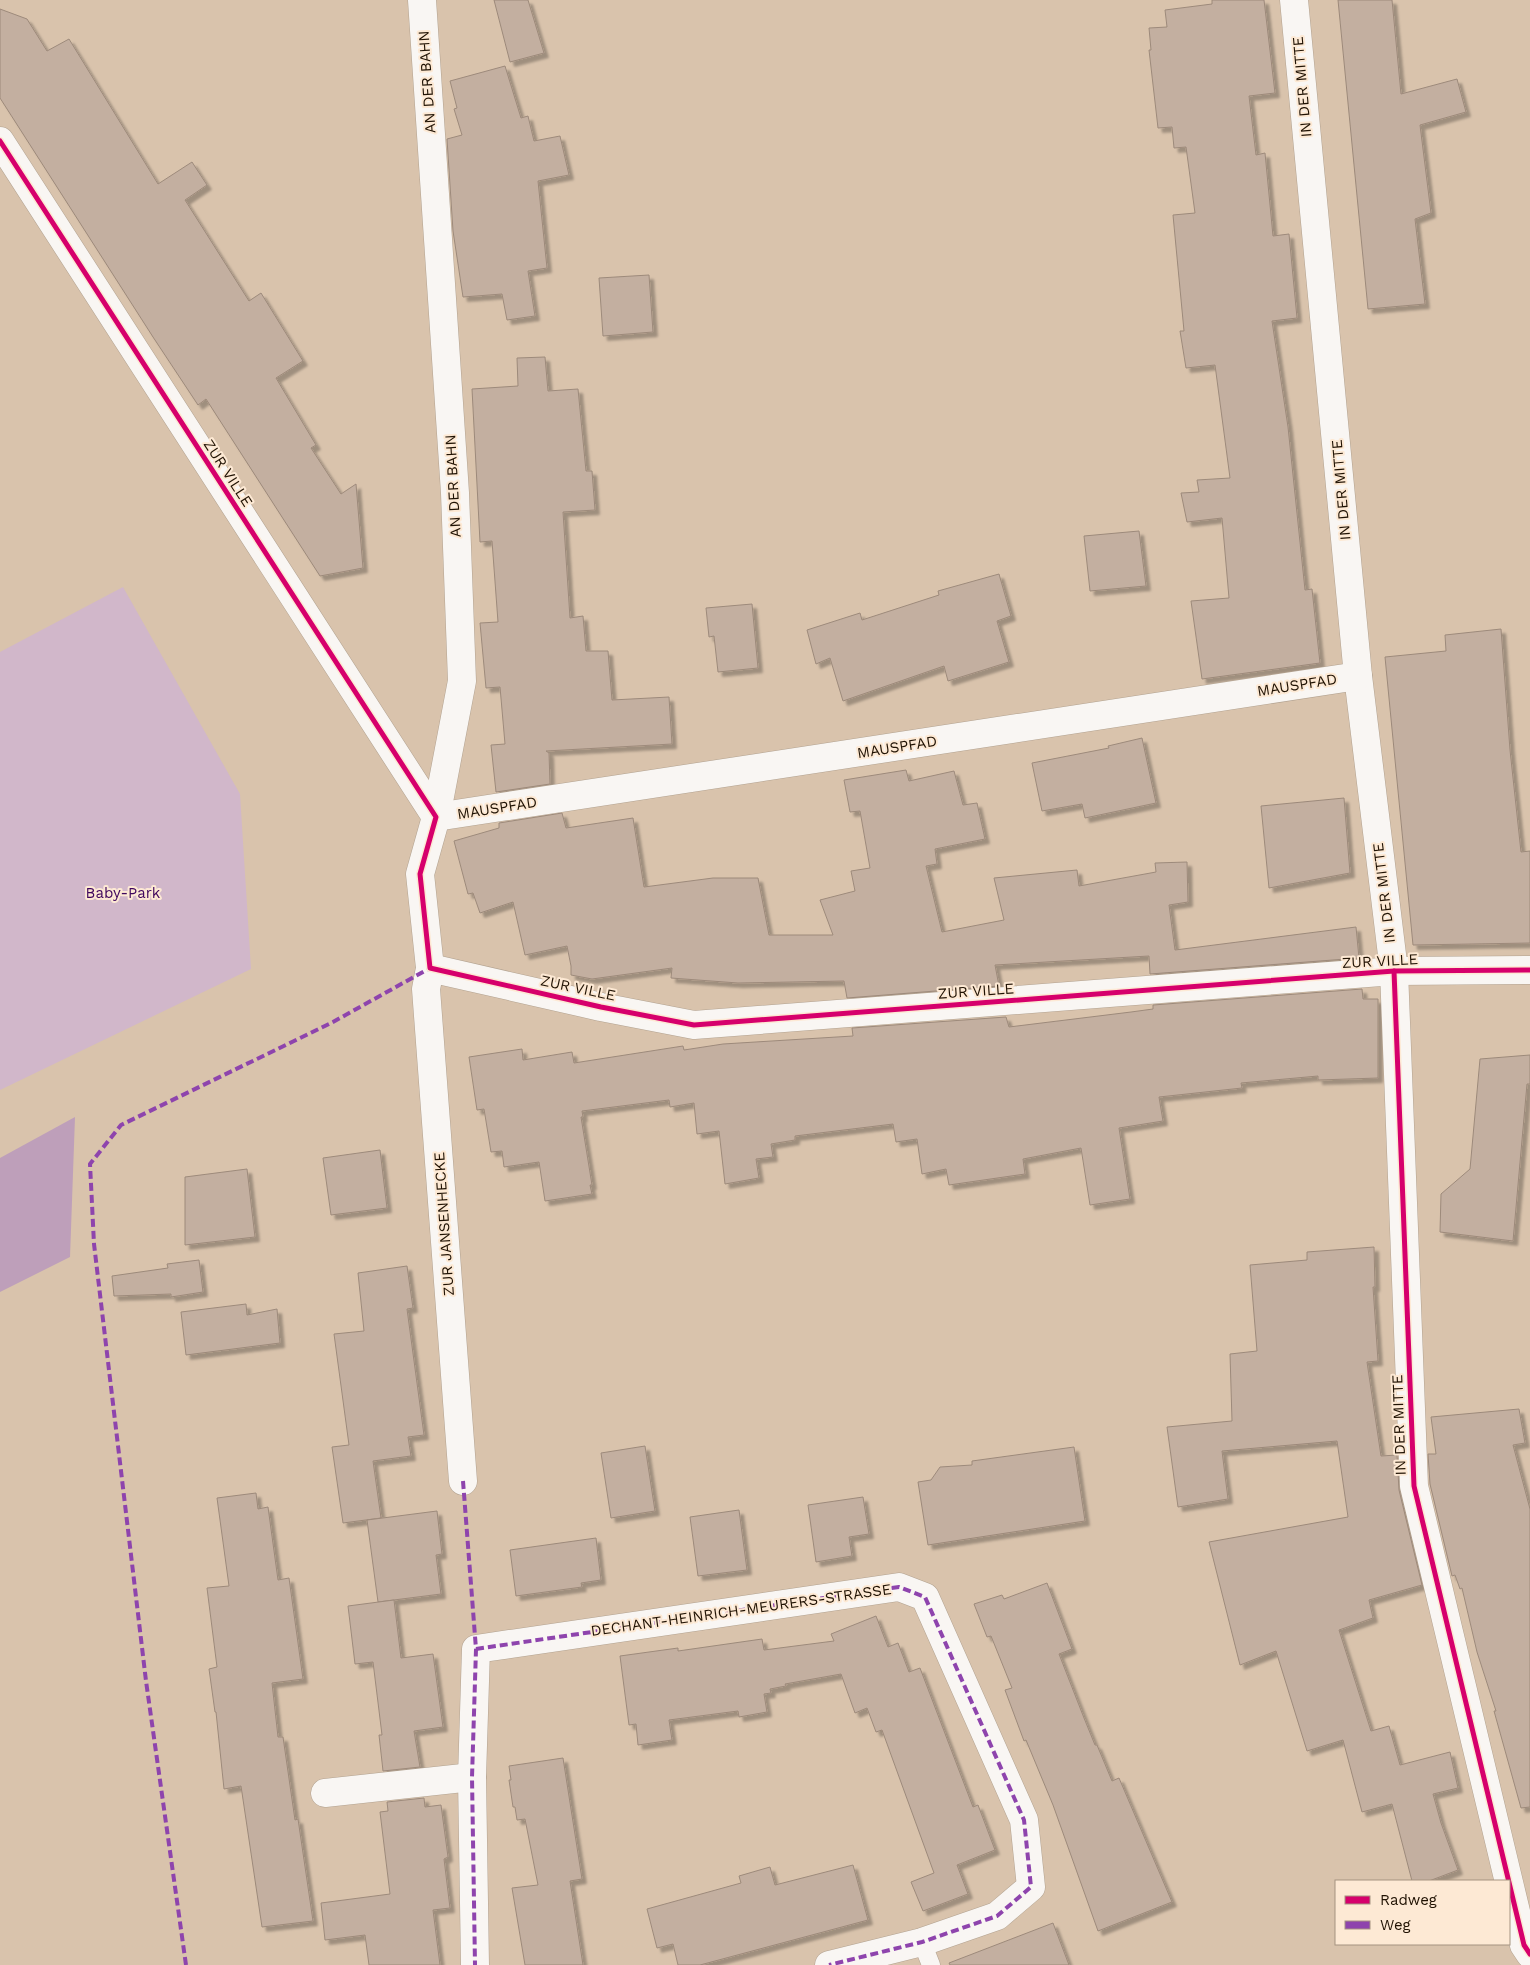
<svg xmlns="http://www.w3.org/2000/svg" width="1530" height="1965" viewBox="0 0 1530 1965" font-family="'Work Sans',sans-serif">
<style>
.green{fill:#d1b7ca}
.forest{fill:#be9fba}
.building{fill:#c3afa0;stroke:#9d8a7b;filter:url(#shadow)}
.lines{fill:none;stroke-linecap:round;stroke-linejoin:round}
.service-casing{stroke:#b2a290;stroke-width:19}
.minor-casing{stroke:#b2a290;stroke-width:29}
.service{stroke:#f9f6f3;stroke-width:18}
.minor{stroke:#f9f6f3;stroke-width:28}
.quiet{stroke:#8e44ad;stroke-width:4;stroke-dasharray:8 4;stroke-linecap:butt}
.cycleway-casing{stroke:#fde9d4;stroke-width:8}
.cycleway{stroke:#d6006c;stroke-width:5}
.labels{text-anchor:middle;dominant-baseline:central;stroke-width:4;stroke-linejoin:round;paint-order:stroke}
.street-label{font-size:15px;fill:#201203;stroke:#fde9d4}
.park-label{font-size:15px;fill:#3f065d;stroke:#fde9d4}
</style>
<defs>
<filter id="shadow"><feDropShadow dx="4.5" dy="4.5" stdDeviation="1" flood-color="#0004"/></filter>
</defs>
<rect width="100%" height="100%" fill="#d9c3ac"/>
<path class="green" d="M123,587l117,207 11,175 -251,121v-438z"/>
<path class="forest" d="M75,1117l-5,140 -70,35v-134z"/>
<g class="building">
<path d="M494,0h34l16,53 -34,9z"/>
<path d="M1212,0h52l11,93 -26,3 7,59 9,-2 8,83 16,-2 8,84 -25,3 16,106 17,163 7,-1 8,74 -118,16 -11,-78 38,-3 -7,-80 -35,4 -6,-29 18,-1 -2,-12 33,-2 -15,-113 -29,3 -6,-37h4l-11,-116 22,-2 -9,-66 -12,1 -2,-21 -14,1 -9,-78h2l-2,-22 18,-1 -2,-17 47,-6z"/>
<path d="M1338,0h54l9,94 56,-15 9,33 -46,13 11,88 -16,6 10,85 -57,5z"/>
<path d="M0,9l27,10 20,32 22,-12 89,145 34,-22 15,23 -22,15 64,101 12,-8 42,68 -27,17 40,67 -5,3 30,46 15,-10 7,84 -43,8 -114,-177 -8,6 -45,-68 -153,-239z"/>
<path d="M505,66l16,52 7,-2 6,25 26,-5 9,39 -31,6 9,87 -19,3 7,45 -28,4 -5,-26 -39,3 -10,-66 -6,-92 15,-4 -8,-26 3,-1 -7,-27z"/>
<path d="M649,275l4,57 -50,4 -4,-58z"/>
<path d="M545,357l3,34 30,-2 8,82h6l3,39 -32,2 7,106 13,-2 3,35h22l4,49 57,-3 3,47 -126,7 3,2 1,31 -54,8 -5,-47 14,-1 -5,-57 -14,1 -6,-65 18,-1 -6,-81 -12,1 -8,-153 46,-3 -1,-28z"/>
<path d="M1139,531l7,55 -56,5 -6,-55z"/>
<path d="M999,574l12,42 -14,5 12,41 -61,19 -4,-15 -101,35 -13,-43 -14,6 -9,-34 53,-17 2,7 77,-25 -1,-4z"/>
<path d="M752,604l6,64 -40,4 -4,-36 -5,1 -3,-29z"/>
<path d="M1501,629l9,121 11,102 9,-1v92l-117,2 -28,-288 61,-6 -1,-16z"/>
<path d="M1142,738l14,65 -71,15 -3,-14 -40,7 -10,-48 77,-15 -1,-2z"/>
<path d="M906,770l3,11 45,-10 9,34 14,-2 8,36 -50,10 2,15 -11,2 16,66 62,-12 -10,-42 83,-8 2,16 77,-14 -1,-9 32,-1 1,40 -19,3 6,45 181,-23 3,31 -209,16 -1,-18 -154,9 4,21 -152,12 -3,-17 -106,2 -67,-5 1,-10 -80,11 -21,-4v-9l-4,-20 -42,9 -12,-53 -33,11 -7,-20 -5,1 -14,-53 45,-13v-5l63,-10 4,15 67,-10 11,69 69,-9h45l11,57h64l-13,-35 35,-9 -4,-20 19,-3 -10,-57 -10,1 -6,-32z"/>
<path d="M1344,798l6,75 -81,15 -8,-82z"/>
<path d="M1362,989l1,10h15v79l-60,2v-4l-77,7 1,5 -83,9 4,24 -44,7 11,71 -40,6 -9,-57 -58,11 2,15 -76,11 -3,-16 -24,5 -5,-35 -21,3 -3,-18 -98,12v4l-24,4 2,13 -17,2 3,19 -34,6 -6,-53 -22,3 -3,-31 -24,4 -1,-7 -87,11 1,6h-2l11,68h-2l2,9 -47,7 -6,-39 -35,5 -2,-16 -11,1 -7,-43 -7,1 -8,-53 53,-8 1,11 49,-8 2,11 109,-17 1,4 39,-6 130,-8 -1,-8 154,-11 3,10 122,-15 22,-3v-4z"/>
<path d="M1530,1055v29h-3l-14,157 -73,-9 1,-38 29,-25 10,-110z"/>
<path d="M380,1150l7,58 -56,7 -8,-57z"/>
<path d="M247,1169l8,68 -70,8v-68z"/>
<path d="M1374,1247l1,40h-2l5,74 -11,1 14,94 16,-1 2,35 23,95 -53,15 4,18 -34,12 32,101 18,-5 11,39 50,-13 8,36 -25,6 8,29 17,47 -29,11h-17l-20,-77 -30,8 -19,-72 -36,11 -31,-100 -36,14 -31,-123 139,-25 -11,-76 -115,10 6,48 -50,8 -11,-80 65,-6 -2,-67 27,-3 -7,-86 57,-5v-8z"/>
<path d="M199,1260l4,32 -32,5v-3l-57,2 -2,-20 56,-8 -1,-4z"/>
<path d="M407,1266l6,42 -6,1 17,126 -16,2 3,19 -38,5 8,57 -38,5 -11,-76 17,-2 -15,-111 30,-3 -6,-58z"/>
<path d="M246,1304l1,11 30,-6 3,34 -94,12 -5,-43z"/>
<path d="M1519,1409l6,34 -12,2 17,64v298l-9,1 -27,-97h2l-19,-59 -15,-64 -2,1 -5,-14 -3,1 -22,-92 -2,-30h8l-5,-37z"/>
<path d="M645,1446l10,65 -44,7 -10,-65z"/>
<path d="M1074,1447l11,74 -157,24 -10,-63 13,-2 9,-13 32,-2v-4z"/>
<path d="M256,1493l2,16 10,-2 10,73 11,-2 14,101 -31,4 6,54h5l12,83 3,-1 15,102 -51,6 -21,-141 -17,3 -8,-77h-1l-6,-43 8,-2 -10,-79 22,-2 -12,-88z"/>
<path d="M863,1497l6,37 -20,3 3,19 -36,6 -8,-57z"/>
<path d="M739,1510l8,60 -49,6 -8,-59z"/>
<path d="M437,1511l5,43 -6,1 5,39 -63,8 -11,-82z"/>
<path d="M596,1538l5,42 -20,3 1,4 -66,9 -6,-46z"/>
<path d="M1047,1583l25,66 -13,5 25,64 11,27h2l15,36 7,-3 53,124 -74,29 -45,-126 -27,-65 -2,1 -19,-51 7,-2 -21,-52 -4,1 -13,-33 28,-9 2,4z"/>
<path d="M394,1600l7,58 32,-4 10,73 -29,4 6,36 -37,4 -4,-36h3l-9,-73 -18,2 -7,-58z"/>
<path d="M876,1616l12,31 10,-4 11,29 11,-4 53,139 5,-2 17,45 -38,15 11,29 -45,17 -12,-29 23,-9 -52,-143 -6,2 -9,-24 -12,5 -14,-39 -56,10 1,2 -16,3 1,4 -7,1 3,18 -28,5 -1,-6 -69,9 3,20 -34,5 -2,-21 -7,1 -9,-69 58,-8v3l84,-12 2,11 70,-9 -3,-7z"/>
<path d="M563,1758l19,121 -12,2 13,84h-58l-13,-77 26,-3 -13,-66 -8,1 -2,-13h-2l-4,-27h2l-2,-14z"/>
<path d="M424,1798l1,9 16,-2 7,52 -4,2 6,49 -17,2 7,55h-71l-4,-30 -40,5 -4,-37 69,-9 -10,-82 8,-1 -1,-9z"/>
<path d="M853,1865l15,55 -168,45h-22l-5,-21 -16,4 -10,-39 94,-26 -2,-7 31,-9 5,18z"/>
<path d="M1053,1923l16,42h-119l-1,-2z"/>
</g>
<g class="lines">
<defs>
<path id="service" d="M922,1942l9,23"/>
<g id="minor">
<path d="M422,0l33,493 7,188 -26,136 -16,57 10,94 -4,21 37,492"/>
<path d="M1294,0l64,676 36,295 20,515 110,459 6,9"/>
<path d="M0,141l436,676"/>
<path d="M436,817l922,-141"/>
<path d="M430,968l171,39 93,18 700,-54 136,-1"/>
<path d="M325,1793l147,-16"/>
<path d="M475,1965l-3,-188 4,-128 423,-62 26,10 99,223 7,67 -34,29 -75,26 -93,23"/>
</g>
</defs>
<use href="#service" class="service-casing"/>
<use href="#minor" class="minor-casing"/>
<use href="#service" class="service"/>
<use href="#minor" class="minor"/>
<g class="quiet">
<path d="M463,1481l13,168 -4,128 3,188"/>
<path d="M476,1649l423,-62 26,10 99,223 7,67 -34,29 -75,26 -93,23"/>
<path d="M186,1965l-40,-284 -52,-437 -4,-80 31,-39 212,-103 97,-54"/>
</g>
<defs>
<g id="cycleway">
<path d="M0,141l436,676 -16,57 10,94 171,39 93,18 700,-54 136,-1"/>
<path d="M1394,971l20,515 110,459 6,9"/>
</g>
</defs>
<use href="#cycleway" class="cycleway-casing"/>
<use href="#cycleway" class="cycleway"/>
</g>
<g class="labels">
<g class="street-label">
<text transform="translate(427 82) rotate(-94)">AN DER BAHN</text>
<text transform="translate(1302 87) rotate(-95)">IN DER MITTE</text>
<text transform="translate(228 473) rotate(57)">ZUR VILLE</text>
<text transform="translate(453 486) rotate(-93)">AN DER BAHN</text>
<text transform="translate(1341 490) rotate(-95)">IN DER MITTE</text>
<text transform="translate(1297 685) rotate(-9)">MAUSPFAD</text>
<text transform="translate(897 747) rotate(-9)">MAUSPFAD</text>
<text transform="translate(497 808) rotate(-9)">MAUSPFAD</text>
<text transform="translate(1384 893) rotate(-97)">IN DER MITTE</text>
<text transform="translate(1380 961) rotate(-3)">ZUR VILLE</text>
<text transform="translate(578 988) rotate(12)">ZUR VILLE</text>
<text transform="translate(976 991) rotate(-4)">ZUR VILLE</text>
<text transform="translate(444 1224) rotate(-94)">ZUR JANSENHECKE</text>
<text transform="translate(1399 1425) rotate(-92)">IN DER MITTE</text>
<text transform="translate(741 1610) rotate(-8)">DECHANT-HEINRICH-MEURERS-STRASSE</text>
</g>
<g class="park-label">
<text x="123" y="893">Baby-Park</text>
</g>
</g>
<rect x="1335" y="1880" width="175" height="65" fill="#fde9d4" stroke="#a59380"/>
<rect x="1345" y="1896" width="25" height="8" fill="#d6006c" stroke="#a59380"/>
<text x="1380" y="1905" font-size="15" fill="#201203">Radweg</text>
<rect x="1345" y="1921" width="25" height="8" fill="#8e44ad" stroke="#a59380"/>
<text x="1380" y="1930" font-size="15" fill="#201203">Weg</text>
</svg>
